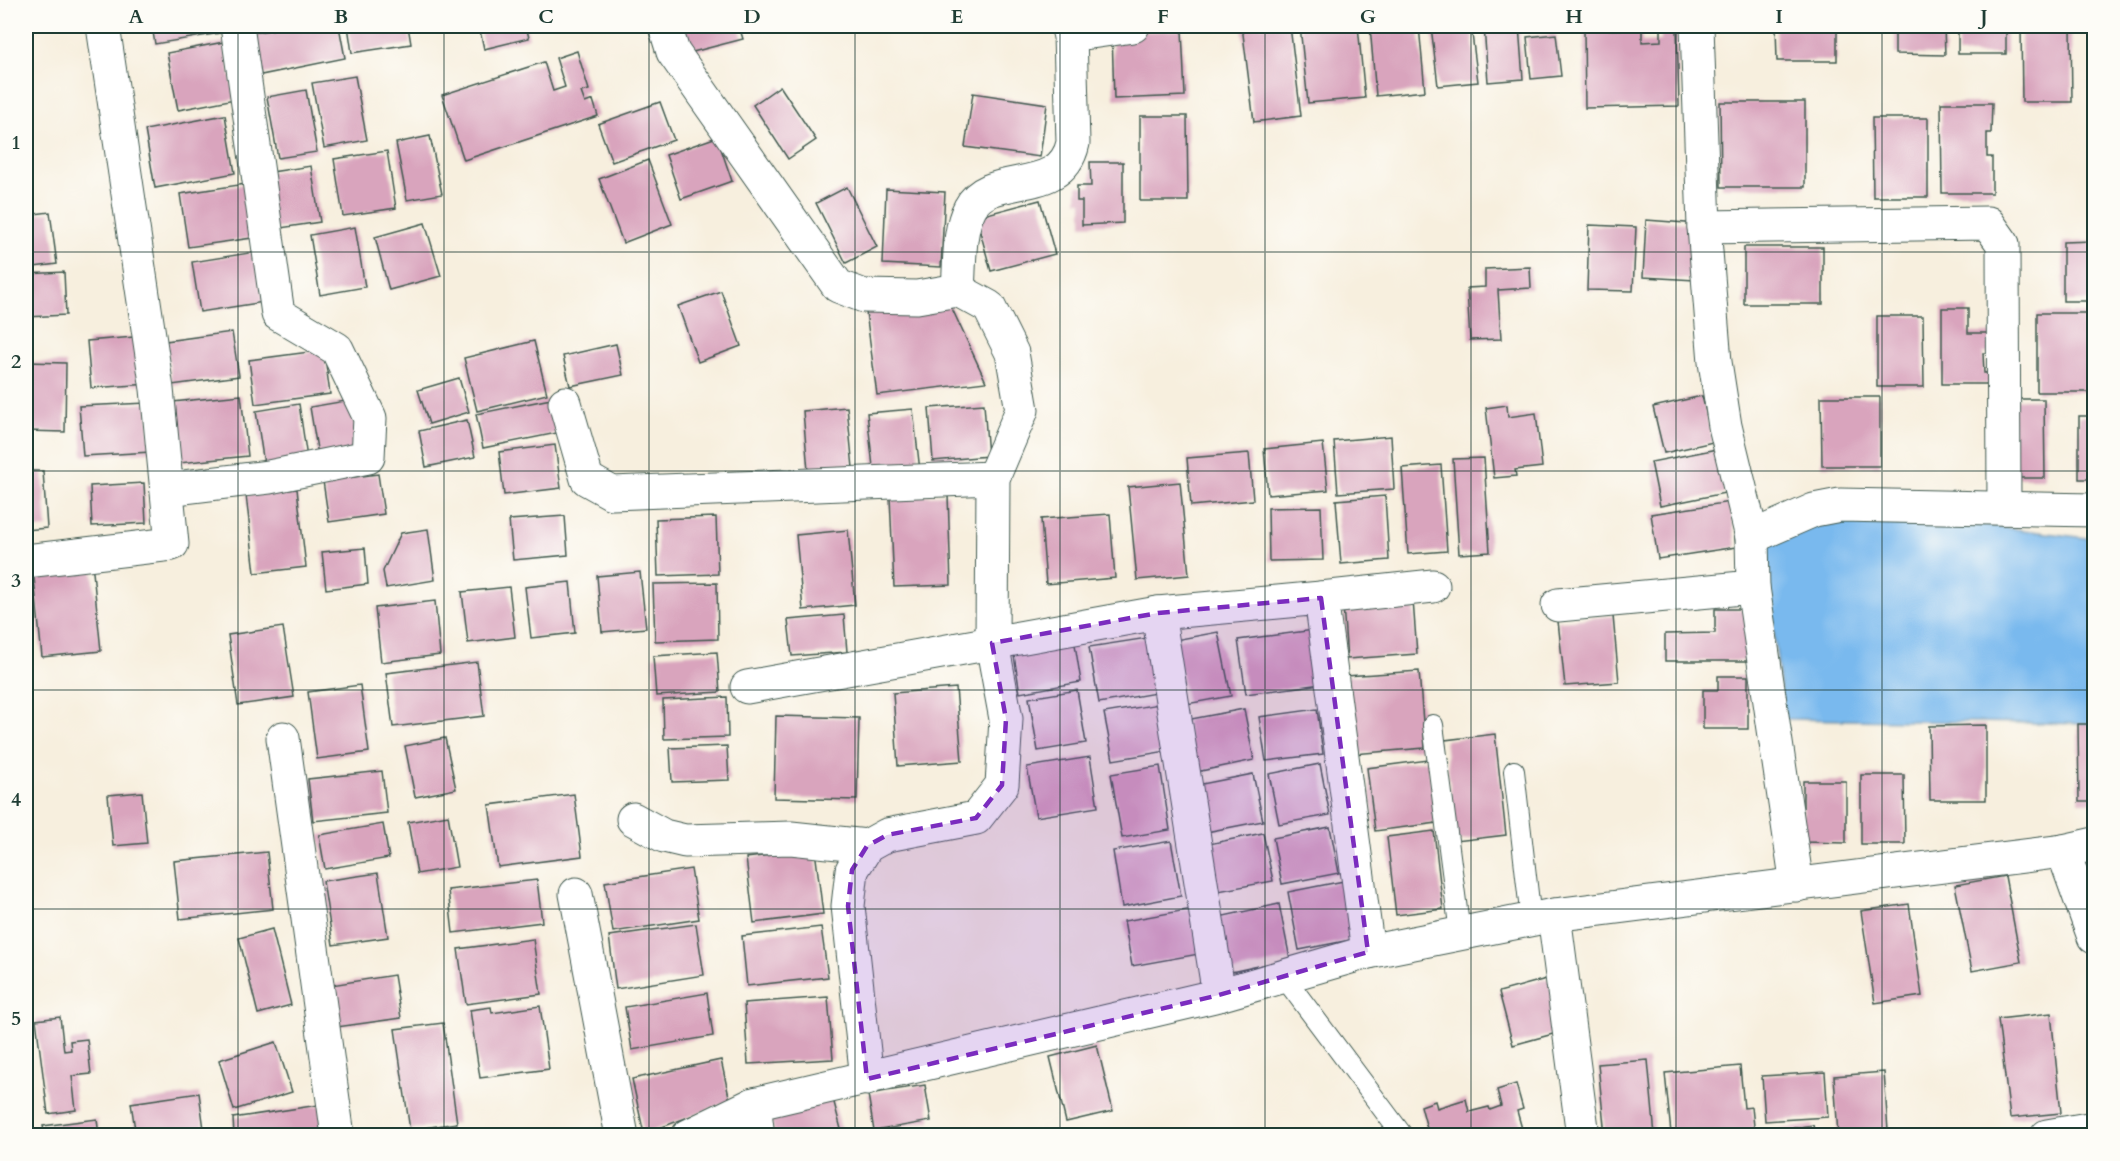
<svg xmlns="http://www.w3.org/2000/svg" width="2120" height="1161" viewBox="0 0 2120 1161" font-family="Cardo,serif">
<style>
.water{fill:#79b9ee;stroke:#4c7b91;stroke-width:1.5}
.building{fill:#d9a4bd}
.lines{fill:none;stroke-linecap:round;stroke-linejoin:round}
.service-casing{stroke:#3f584e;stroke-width:22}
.minor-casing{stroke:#3f584e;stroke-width:35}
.service{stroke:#fff;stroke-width:20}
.minor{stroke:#fff;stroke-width:33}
.marked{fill:#7b2cbf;fill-opacity:0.2;stroke:#7b2cbf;stroke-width:4.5;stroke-dasharray:12 8;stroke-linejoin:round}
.grid{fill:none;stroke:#1f3d34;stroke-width:1.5;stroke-opacity:0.55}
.neatline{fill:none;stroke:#1f3d34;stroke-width:2}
.grid-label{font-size:20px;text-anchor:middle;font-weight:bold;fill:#1f3d34}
</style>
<rect width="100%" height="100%" fill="#fdfcf7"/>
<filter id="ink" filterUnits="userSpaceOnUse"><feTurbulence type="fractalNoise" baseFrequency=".0167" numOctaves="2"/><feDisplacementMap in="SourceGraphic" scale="12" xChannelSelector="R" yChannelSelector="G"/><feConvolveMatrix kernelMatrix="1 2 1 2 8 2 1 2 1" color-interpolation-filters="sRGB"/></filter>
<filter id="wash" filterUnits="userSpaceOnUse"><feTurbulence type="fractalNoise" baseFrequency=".008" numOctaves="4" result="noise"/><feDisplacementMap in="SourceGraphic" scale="24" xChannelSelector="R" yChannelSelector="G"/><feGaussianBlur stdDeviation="1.35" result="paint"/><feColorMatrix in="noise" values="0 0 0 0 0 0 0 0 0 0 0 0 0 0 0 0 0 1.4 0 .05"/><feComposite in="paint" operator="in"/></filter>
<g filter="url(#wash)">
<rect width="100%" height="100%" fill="#f7efde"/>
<path class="water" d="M1810,503l284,36v185l-310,-5 -21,-179z"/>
<g id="blocks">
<g class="building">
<path d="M152,26h67l2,7 -66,11z"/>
<path d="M292,26h47l6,32 -84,17 -8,-42z"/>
<path d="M348,26h60l3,18 -59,9z"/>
<path d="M479,26h47l3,12 -45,11z"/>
<path d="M674,26h65l4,13 -62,16z"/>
<path d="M1242,26h48l11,90 -47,6z"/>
<path d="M1300,26h58l7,72 -57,5z"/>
<path d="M1370,26h49l6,65 -49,5z"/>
<path d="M1431,26h40l7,56 -40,4z"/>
<path d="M1484,26h35l4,53 -35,3z"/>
<path d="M1527,26h28v1l-27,2z"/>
<path d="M1776,26h61v35h-60z"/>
<path d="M1895,26h49l1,29 -50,-1z"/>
<rect x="1958" y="26" width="48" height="28"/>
<path d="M2021,26h50l1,76h-50z"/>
<path d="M1642,29v13l19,-1v-12h16l2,77 -94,2 -1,-78z"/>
<path d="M1182,30l3,66 -71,3 -2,-66z"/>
<path d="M1556,34l5,42 -30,3 -4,-42z"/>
<path d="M224,42l11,57 -57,11 -11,-57z"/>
<path d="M577,51l12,39 -8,2 4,11 8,-3 5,16 -134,44 -22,-65 102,-33 9,29 12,-4 -9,-29z"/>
<path d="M355,76l12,64 -43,8 -12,-65z"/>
<path d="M780,86l36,54 -28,19 -35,-54z"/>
<path d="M306,90l11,62 -39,6 -11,-61z"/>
<path d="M973,93l74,11 -7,53 -75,-10z"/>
<path d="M660,102l14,38 -62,22 -14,-38z"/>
<path d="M1720,102h85v85h-84z"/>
<path d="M1941,103h51l-1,30h-4v24h5v36h-50z"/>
<path d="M225,115l10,58 -80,15 -10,-58z"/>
<path d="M1140,116h47l1,85h-48z"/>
<path d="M1872,118h56v79h-55z"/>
<path d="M430,136l12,58 -35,6 -11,-57z"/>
<path d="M717,137l15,44 -51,18 -15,-44z"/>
<path d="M387,151l9,57 -53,8 -9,-57z"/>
<path d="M648,160l24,64 -49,19 -24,-64z"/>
<path d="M1090,162h33v61l-41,2v-24h-5v-15h14z"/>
<path d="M311,166l9,56 -46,7 -9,-56z"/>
<path d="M245,184l7,54 -64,9 -8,-53z"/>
<path d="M847,187l30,60 -31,16 -30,-60z"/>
<path d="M886,189l59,3 -4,75 -58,-3z"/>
<path d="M1040,200l15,54 -64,17 -15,-54z"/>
<path d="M50,212l7,52 -31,4v-53z"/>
<path d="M1646,220l53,4 -4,56 -52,-3z"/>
<path d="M425,223l16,53 -52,14 -14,-53z"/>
<path d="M1589,225l47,2 -3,64 -46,-1z"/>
<path d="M355,227l10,60 -45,8 -10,-60z"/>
<path d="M2094,241v60h-31v-59z"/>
<rect x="1744" y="247" width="79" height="57"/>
<path d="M255,252l9,50 -64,10 -8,-50z"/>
<path d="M1530,267l1,21 -33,2 3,49 -31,1 -3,-52 18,-1v-18z"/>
<path d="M64,272l2,43 -40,2v-43z"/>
<path d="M721,291l20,55 -43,16 -20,-56z"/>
<path d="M949,302l37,80 -109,13 -11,-83z"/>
<path d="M1942,308h26v25h24v20h-9l1,20h5l1,11h-48z"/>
<rect x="2037" y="313" width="57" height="79"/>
<path d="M1877,316h46l1,71h-47z"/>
<path d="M232,332l7,44 -67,9 -6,-44z"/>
<path d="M146,336l4,48 -59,4 -4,-47z"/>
<path d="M534,341l13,53 -70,17 -13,-53z"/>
<path d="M616,344l7,31 -53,11 -7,-30z"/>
<path d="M324,350l6,44 -75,10 -6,-44z"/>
<path d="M26,362l40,1 -1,69 -39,-1z"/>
<path d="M459,378l10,34 -40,12 -11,-34z"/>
<path d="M241,395l7,61 -69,7 -6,-61z"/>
<path d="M1702,396l11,46 -49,11 -11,-46z"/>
<path d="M1821,397h59v69h-58z"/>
<path d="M551,399l6,34 -74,15 -7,-34z"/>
<path d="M2012,399h32l1,79h-33z"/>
<path d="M351,400l9,54 -41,7 -9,-54z"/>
<path d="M148,403l3,49 -68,4 -4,-50z"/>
<path d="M299,404l9,61 -43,6 -9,-60z"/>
<path d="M984,404l4,52 -55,5 -4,-53z"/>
<path d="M1507,405l1,12 28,-4 6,54 -27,3 1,6 -22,2 -8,-70z"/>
<path d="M847,407l6,61 -45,3 -5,-60z"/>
<path d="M913,409l7,62 -46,5 -7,-63z"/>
<rect x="2079" y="416" width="15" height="63"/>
<path d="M467,420l8,37 -49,10 -7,-36z"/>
<path d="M1391,436l3,53 -56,4 -4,-52z"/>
<path d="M1323,443l5,47 -60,5 -4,-46z"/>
<path d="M555,445l6,43 -57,7 -5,-43z"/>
<path d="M1717,449l8,44 -65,13 -9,-44z"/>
<path d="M1249,453l4,47 -62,6 -4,-48z"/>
<path d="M1484,458l6,94 -31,2 -6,-95z"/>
<path d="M1441,465l6,86 -39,3 -6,-86z"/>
<path d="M26,471h17l4,57 -21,2z"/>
<path d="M378,474l6,40 -55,8 -6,-41z"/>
<path d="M1180,482l9,93 -52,5 -9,-93z"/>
<path d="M144,483l2,40 -54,3 -2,-40z"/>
<path d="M297,489l9,78 -51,6 -9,-78z"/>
<path d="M948,495l3,90 -57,2 -4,-90z"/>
<path d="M1385,496l4,64 -48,4 -5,-64z"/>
<path d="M1730,502l6,45 -78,12 -7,-45z"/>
<path d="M1321,507l2,53 -54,1 -1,-53z"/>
<path d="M1110,514l5,64 -69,6 -5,-65z"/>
<path d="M565,516l3,39 -55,5 -4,-40z"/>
<path d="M716,517l2,57 -60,2 -2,-57z"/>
<path d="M428,529l7,51 -49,8 -3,-17 18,-38z"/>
<path d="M848,530l7,75 -52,5 -7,-75z"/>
<path d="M365,548l3,36 -42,5 -4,-37z"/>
<path d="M92,562l9,89 -59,6 -9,-89z"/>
<path d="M640,572l6,56 -44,4 -5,-56z"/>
<path d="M570,582l5,51 -44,5 -6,-51z"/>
<path d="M717,583l1,56 -63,2 -2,-57z"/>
<path d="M509,587l6,50 -47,6 -6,-51z"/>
<path d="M1413,600l4,54 -70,5 -4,-54z"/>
<path d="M435,601l5,54 -59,7 -6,-54z"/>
<path d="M1715,609h33v52h-83v-27l50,-1z"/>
<path d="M844,615l3,37 -55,4 -4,-36z"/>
<path d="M1613,616l6,66 -54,4 -7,-65z"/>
<path d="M283,627l11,70 -56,8 -10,-70z"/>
<path d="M1314,630l7,54 -75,10 -8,-54z"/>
<path d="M1218,632l13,64 -44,8 -12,-64z"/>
<path d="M1074,638l7,44 -61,11 -7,-44z"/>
<path d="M1147,638l9,55 -57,10 -10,-56z"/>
<path d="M717,652l3,40 -64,4 -3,-40z"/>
<path d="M477,662l7,54 -91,11 -7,-54z"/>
<path d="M1419,671l6,77 -72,6 -7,-78z"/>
<path d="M1718,676h30v53h-45v-39h15z"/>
<path d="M360,685l9,67 -52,7 -9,-67z"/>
<path d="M956,688l6,73 -64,5 -5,-73z"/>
<path d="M1077,690l9,53 -48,8 -9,-53z"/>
<path d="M727,697l1,40 -64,2 -1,-39z"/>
<path d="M1159,704l8,47 -54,9 -9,-47z"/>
<path d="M1244,709l10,51 -58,12 -10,-52z"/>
<path d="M1317,709l6,45 -57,7 -7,-44z"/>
<path d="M776,716l83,2 -2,82 -83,-2z"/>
<path d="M2078,724h16v78h-15z"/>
<path d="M1986,725v75h-56l-1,-74z"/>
<path d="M1495,734l11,101 -50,6 -11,-101z"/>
<path d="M445,738l11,51 -41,8 -10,-51z"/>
<path d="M727,746l2,34 -57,2 -2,-34z"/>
<path d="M1090,757l8,50 -62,10 -9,-50z"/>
<path d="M1428,760l9,63 -62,8 -8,-63z"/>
<path d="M1320,764l10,51 -51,9 -10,-50z"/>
<path d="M1160,766l10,64 -48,8 -11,-64z"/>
<path d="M382,771l5,42 -74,8 -5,-42z"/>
<path d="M1253,774l10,47 -57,11 -9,-47z"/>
<path d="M1861,775h43l1,69h-44z"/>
<path d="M1803,781h43v62l-43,-1z"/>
<path d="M142,792l5,51 -34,3 -5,-51z"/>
<path d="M574,794l8,62 -84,11 -9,-62z"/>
<path d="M448,815l9,52 -40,7 -9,-52z"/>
<path d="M383,824l6,34 -64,11 -6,-34z"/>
<path d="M1330,827l9,46 -57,11 -9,-46z"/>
<path d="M1434,831l9,78 -47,6 -9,-78z"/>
<path d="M1263,833l10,48 -60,11 -9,-47z"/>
<path d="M1171,841l10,55 -59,11 -9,-56z"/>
<path d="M815,850l8,64 -69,9 -8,-65z"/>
<path d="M267,852l6,57 -93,10 -6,-58z"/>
<path d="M691,869l8,50 -86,13 -8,-50z"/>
<path d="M378,873l10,64 -55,8 -10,-64z"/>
<path d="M2005,876l16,86 -49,9 -17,-86z"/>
<path d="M537,880l5,42 -89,11 -5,-43z"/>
<path d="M1344,881l11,58 -56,11 -11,-58z"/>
<path d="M1279,904l11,55 -59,13 -12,-55z"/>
<path d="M1909,904l13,92 -47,7 -14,-92z"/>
<path d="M1192,909l7,45 -67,12 -8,-45z"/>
<path d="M696,924l8,51 -88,14 -7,-53z"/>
<path d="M821,927l7,50 -81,9 -5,-50z"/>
<path d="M272,929l19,76 -33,9 -19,-76z"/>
<path d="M533,939l8,55 -75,10 -8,-55z"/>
<path d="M394,975l7,43 -64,9 -6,-42z"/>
<path d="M1550,978l14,53 -51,14 -14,-53z"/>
<path d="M707,993l6,43 -81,14 -7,-43z"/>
<path d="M828,997l5,62 -85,5 -4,-61z"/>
<path d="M540,1006l9,63 -69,9 -10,-68 21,-3 1,6z"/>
<path d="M2051,1013l10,100 -51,5 -12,-99z"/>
<path d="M60,1017l4,34 7,-1 -1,-9 17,-2 4,35 -19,2 4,34 -28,4 -12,-94z"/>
<path d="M443,1023l14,100 -47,7 -15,-101z"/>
<path d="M276,1042l16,50 -58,18 -15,-50z"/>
<path d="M1097,1045l16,66 -47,11 -16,-65z"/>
<path d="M721,1060l9,41 -86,33 -12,-55z"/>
<path d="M1648,1060l7,76h-50l-7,-72z"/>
<path d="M1740,1066l4,42 8,-1 3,29h-92l8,-3 -6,-60z"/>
<path d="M1825,1072l3,45 -63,4 -3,-45z"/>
<path d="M1884,1072l4,59 -50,4 -4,-59z"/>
<path d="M1516,1084l7,25 -6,2 7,25h-95l-8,-30 14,-5 2,7 29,-9 3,13 20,-5 1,3 11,-4 -4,-16z"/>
<path d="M925,1085l6,36 -57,10 -6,-37z"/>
<path d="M831,1091l11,42 -9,3h-58l-7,-28z"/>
<path d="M199,1093l6,43h-69l-5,-33z"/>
<path d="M325,1104l5,32h-96l-1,-18z"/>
<path d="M97,1119l2,17h-54l-2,-10z"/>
<path d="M1813,1125l2,11h-44l-1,-5z"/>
</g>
</g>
</g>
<g filter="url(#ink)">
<use href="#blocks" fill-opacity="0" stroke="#3f584e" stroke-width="1.5"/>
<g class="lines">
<defs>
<g id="service">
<path d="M1433,725l27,208"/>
<path d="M1514,771l17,149"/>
<path d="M1284,977l119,159"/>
</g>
<g id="minor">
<path d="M665,26l8,26 165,234 26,10 53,1 41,-7 31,17 23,46 10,57 -29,68 -1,165 14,76 -4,66 -26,33 -89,17 -20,11 -15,24 -4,36 19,173"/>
<path d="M1067,26l3,9 63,-9"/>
<path d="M1697,26l7,201 11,135 10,64 27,111 1,50 44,298"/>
<path d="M1704,227l284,-4 15,21 1,264"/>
<path d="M958,290c2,-25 0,-60 12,-82 20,-39 91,-9 103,-65l-3,-108"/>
<path d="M565,403l22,76 25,14 381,-15"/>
<path d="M167,489l102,-12 99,-20 2,-39 -33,-69 -59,-35 -41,-288"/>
<path d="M1752,537l62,-27 26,-5 254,5"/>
<path d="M26,561l146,-17 -15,-155 -54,-363"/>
<path d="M1321,598l112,-12"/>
<path d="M1558,605l195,-18"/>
<path d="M1158,613l61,382"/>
<path d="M747,687l411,-74 163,-15 47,354"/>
<path d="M283,738l55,398"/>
<path d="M633,819l31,17 21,5 106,-3 76,8"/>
<path d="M2063,851l31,86"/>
<path d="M576,894l46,242"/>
<path d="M754,1104l4,32"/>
<path d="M688,1136l66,-32 465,-109 149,-43 186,-37"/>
<path d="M1583,1136l-29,-221 509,-64 31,-7"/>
<path d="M2047,1136l47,-8"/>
</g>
</defs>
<use href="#service" class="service-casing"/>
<use href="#minor" class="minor-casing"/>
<use href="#service" class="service"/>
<use href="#minor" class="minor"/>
</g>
</g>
<path class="marked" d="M1321,598l47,354 -149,43 -352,84 -19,-173 4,-36 15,-24 20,-11 89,-17 26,-33 4,-66 -14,-76 166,-30z"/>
<path class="grid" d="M238,26v1110M444,26v1110M649,26v1110M855,26v1110M1060,26v1110M1265,26v1110M1471,26v1110M1676,26v1110M1882,26v1110M26,252h2068M26,471h2068M26,690h2068M26,909h2068"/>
<rect width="2120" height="1161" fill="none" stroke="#fdfcf7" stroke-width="66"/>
<rect x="33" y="33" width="2054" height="1095" class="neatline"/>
<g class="grid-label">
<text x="136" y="23">A</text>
<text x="341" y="23">B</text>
<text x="546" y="23">C</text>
<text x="752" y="23">D</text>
<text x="957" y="23">E</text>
<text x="1163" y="23">F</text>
<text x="1368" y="23">G</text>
<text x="1574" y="23">H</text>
<text x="1779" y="23">I</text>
<text x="1984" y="23">J</text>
<text x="16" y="149">1</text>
<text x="16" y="368">2</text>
<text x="16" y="587">3</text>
<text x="16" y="806">4</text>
<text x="16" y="1025">5</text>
</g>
</svg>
